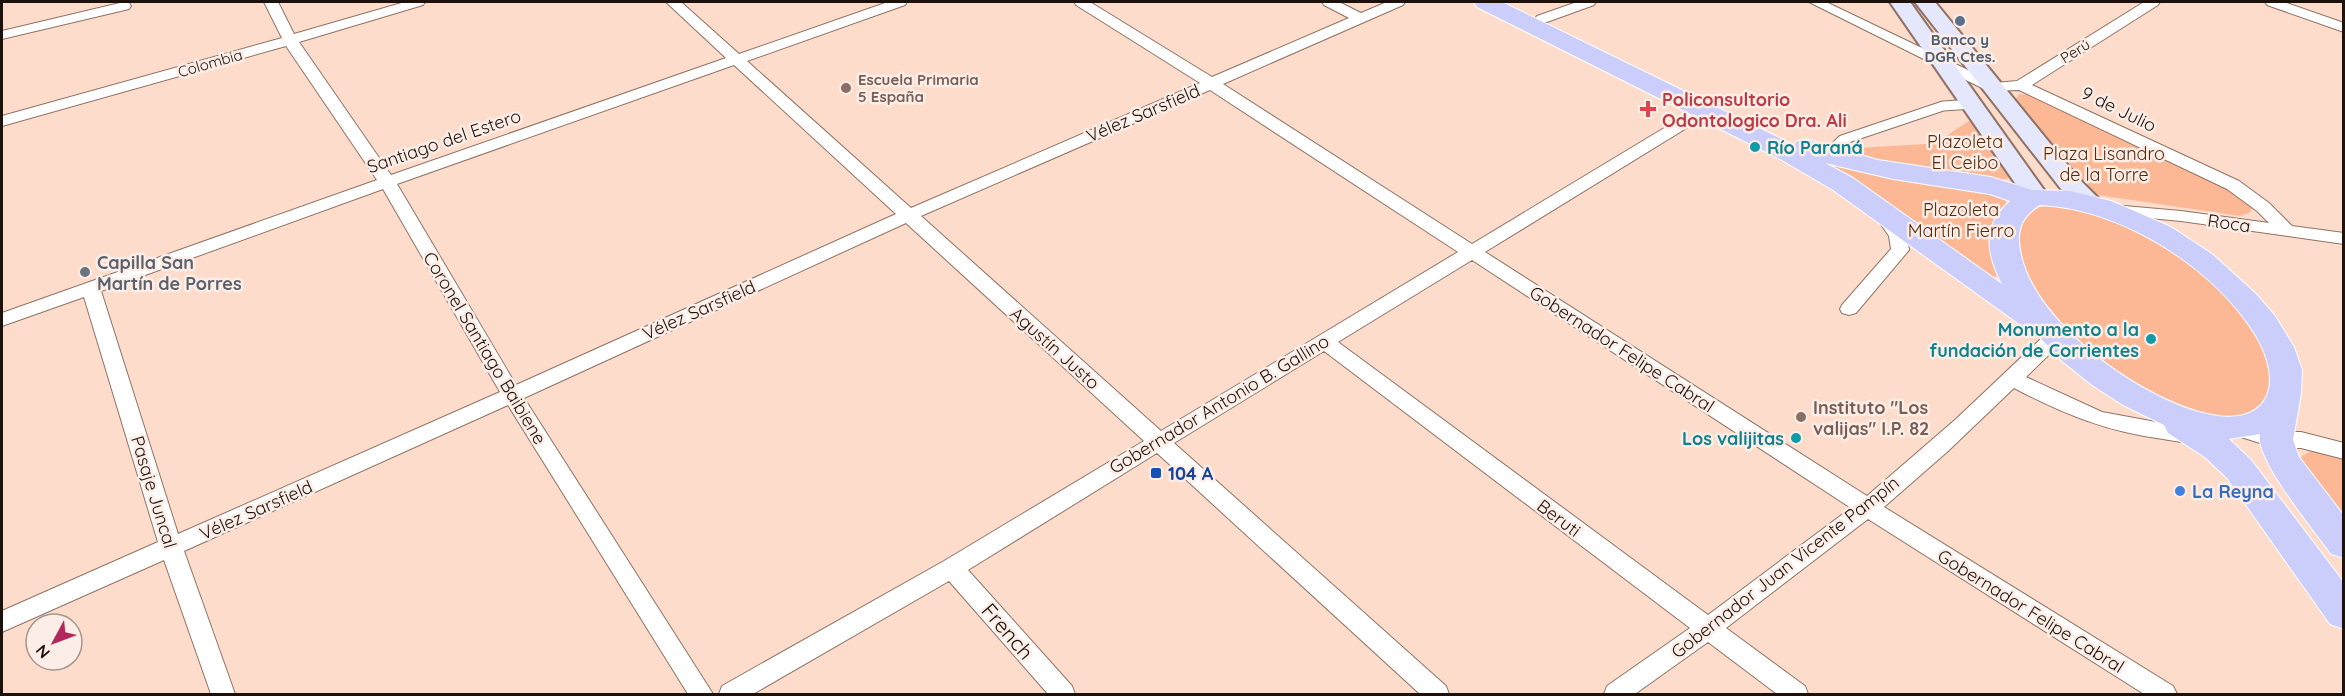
<svg xmlns="http://www.w3.org/2000/svg" width="2345" height="696" viewBox="0 0 2345 696" font-family="Quicksand,sans-serif">
<style>
.green{fill:#fcb895}
.lines{fill:none;stroke-linecap:round;stroke-linejoin:round}
.service-casing{stroke:#907264;stroke-width:11}
.minor-casing{stroke:#907264;stroke-width:2}
.secondary-casing{stroke:#907264;stroke-width:4}
.primary-casing{stroke:#fff;stroke-width:2}
.service{stroke:#fff;stroke-width:9}
.minor{fill:#fff;fill-rule:evenodd}
.secondary{fill:#e5e7fd;fill-rule:evenodd}
.primary{fill:#cbcefa;fill-rule:evenodd}
.service-dot{fill:#5c6f8a;stroke:#fceee7;stroke-width:2}
.education-dot{fill:#8d6e63;stroke:#fceee7;stroke-width:2}
.health-dot{fill:#e0444e;stroke:#fceee7;stroke-width:2}
.culture-dot{fill:#0f9aa8;stroke:#fceee7;stroke-width:2}
.worship-dot{fill:#6b7280;stroke:#fceee7;stroke-width:2}
.transit-dot{fill:#1a4fb4;stroke:#fceee7;stroke-width:2}
.shop-dot{fill:#3f7fe0;stroke:#fceee7;stroke-width:2}
.labels{text-anchor:middle;dominant-baseline:central;stroke-width:5;stroke-linejoin:round;paint-order:stroke}
.far-service-label{font-size:15px;font-weight:bold;fill:#4e5e75;stroke:#fceee7}
.far-street-label{font-size:15px;fill:#1d110c;stroke:#fceee7}
.far-education-label{font-size:15px;font-weight:bold;fill:#785e54;stroke:#fceee7;text-anchor:start}
.health-label{font-size:18px;font-weight:bold;fill:#be3a42;stroke:#fceee7;text-anchor:start}
.street-label{font-size:18px;fill:#1d110c;stroke:#fceee7}
.park-label{font-size:18px;fill:#5a2a0c;stroke:#fceee7}
.culture-label{font-size:18px;font-weight:bold;fill:#0d838f;stroke:#fceee7;text-anchor:end}
.worship-label{font-size:18px;font-weight:bold;fill:#5b616d;stroke:#fceee7;text-anchor:start}
.education-label{font-size:18px;font-weight:bold;fill:#785e54;stroke:#fceee7;text-anchor:start}
.transit-label{font-size:18px;font-weight:bold;fill:#164399;stroke:#fceee7;text-anchor:start}
.shop-label{font-size:18px;font-weight:bold;fill:#366cbe;stroke:#fceee7;text-anchor:start}
.near-street-label{font-size:21px;fill:#1d110c;stroke:#fceee7}
</style>
<rect width="100%" height="100%" fill="#fedccb"/>
<g class="green">
<path d="M2019,94l14,1 202,94 19,17 -5,7 -9,3 -149,-22 -9,-6 -67,-87z"/>
<path d="M1969,121l6,2 34,50v5l-7,2 -16,-2 -111,-17 -19,-8 -2,-3 4,-2 67,-4 21,-8z"/>
<path d="M1822,160l177,35 7,6 1,6 -10,69 -6,2 -172,-116z"/>
<path d="M2053,205h18l97,39 76,67 31,62 -10,30 -15,11 -25,3 -26,-3 -25,-7 -76,-45 -60,-60 -23,-51 5,-27 6,-9 14,-8z"/>
<path d="M2311,451l32,7v69l-45,-63 4,-8z"/>
</g>
<g class="lines">
<defs>
<path id="service" d="M1827,155l15,-15 101,-34 30,-2"/>
<g id="minor">
<path d="M124,2l5,1 2,3 -2,3 -127,30v-8z"/>
<path d="M264,2h14l16,32 111,-32h20l-2,3 -124,37 92,133 335,-117 -60,-56h15l58,52 149,-52h19l-2,3 -158,56 164,147 289,-125 -124,-78 -2,-3h16l122,75 137,-59 -25,-13 -2,-3h17l22,11 26,-11h18l-2,3 -180,79 249,160 227,-137h12l2,3 -2,3 -226,139 382,244 89,-77 92,-87 7,-2 7,2 3,5 -3,5 -36,35 76,35 97,18 3,5 -3,5c-11,4 -24,1 -36,-1 -55,-7 -100,-25 -149,-51l-67,64 -63,55 289,179 4,8h-33l-276,-175 -142,109 79,58 3,8h-31l-69,-52 -73,52h-31l3,-8 83,-58 -366,-277 -150,92 272,243 3,8h-29l-263,-241 -189,117 104,116 3,8h-27l-99,-113 -196,113h-34l3,-8 222,-125 200,-120 -238,-218 -382,175 189,296h-25l-180,-289 -324,146 51,143h-24l-47,-134 -162,72v-21l156,-69 -74,-245 -82,29v-13l375,-133 -91,-134 -284,80v-10l280,-78zM734,65l162,149 -380,171 -119,-201zM1210,90l248,162 -297,179 -240,-215zM383,189l117,203 -322,142 -77,-243zM1472,260l379,248 -143,107 -370,-273z"/>
<path d="M1577,2h19l-2,3 -47,17h-10l-2,-3 2,-3z"/>
<path d="M1809,2h17l169,81 22,-2 127,-79h16l-2,3 -126,80 207,96 30,22 23,23 52,7v11l-163,-23 -74,-7 -3,-4 3,-4 6,-1 68,6 88,12 -12,-12 -30,-22 -208,-99 -31,1z"/>
<path d="M2265,2h19l60,21v9l-77,-27z"/>
<path d="M1884,211l6,1 17,24 2,14 -53,63 -7,2 -7,-2 -2,-4 2,-4 49,-56 -2,-13 -14,-20 3,-4z"/>
<path d="M2232,419l44,13h25l43,11v16l-43,-11h-25l-51,-16 -3,-5 3,-5z"/>
</g>
<g id="secondary">
<path d="M1890,2h20l139,195 -3,5 -9,2 -9,-2z"/>
<path d="M1915,2h20l144,177 24,24 -4,5c-18,5 -26,-7 -38,-19z"/>
</g>
<path id="primary" d="M1474,2h28l292,143 3,-4 9,-2 72,21 113,17 41,13 38,1 41,10 60,26 41,27 44,40 19,22 19,31 8,23 -1,23 -8,47 6,17 45,59v42l-13,-4c-16,-23 -76,-95 -71,-120l-31,5 22,21 93,123v46l-14,-5 -103,-146 -21,-20 -38,-25 -4,-8 -41,-20 -31,-20 -30,-24 -30,-32 -10,-3 -189,-136 -53,-31 -303,-152zM1825,163l68,16 97,15 20,7c-28,25 -24,52 -8,83l-149,-106zM2040,205c80,4 169,59 213,126 35,54 15,101 -54,81 -64,-18 -163,-89 -178,-157 -5,-22 -2,-37 19,-50z"/>
</defs>
<use href="#service" class="service-casing"/>
<use href="#minor" class="minor-casing"/>
<use href="#secondary" class="secondary-casing"/>
<use href="#primary" class="primary-casing"/>
<use href="#service" class="service"/>
<use href="#minor" class="minor"/>
<use href="#secondary" class="secondary"/>
<use href="#primary" class="primary"/>
</g>
<circle class="service-dot" cx="1960" cy="21" r="6"/>
<g class="education-dot">
<circle cx="846" cy="88" r="6"/>
<circle cx="1801" cy="417" r="6"/>
</g>
<path class="health-dot" d="M1645 100h6v6h6v6h-6v6h-6v-6h-6v-6h6z"/>
<g class="culture-dot">
<circle cx="1755" cy="147" r="6"/>
<circle cx="2151" cy="339" r="6"/>
<circle cx="1796" cy="438" r="6"/>
</g>
<circle class="worship-dot" cx="85" cy="272" r="6"/>
<rect class="transit-dot" x="1150" y="467" width="12" height="12" rx="3"/>
<circle class="shop-dot" cx="2180" cy="491" r="6"/>
<g class="labels">
<g class="far-service-label">
<text x="1960" y="39">Banco y<tspan x="1960" dy="17">DGR Ctes.</tspan></text>
</g>
<g class="far-street-label">
<text transform="translate(2075 51) rotate(-32)">Perú</text>
<text transform="translate(210 63) rotate(-16)">Colombia</text>
</g>
<g class="far-education-label">
<text x="858" y="79">Escuela Primaria<tspan x="858" dy="17">5 España</tspan></text>
</g>
<g class="health-label">
<text x="1662" y="99">Policonsultorio<tspan x="1662" dy="21">Odontologico Dra. Ali</tspan></text>
</g>
<g class="street-label">
<text transform="translate(2119 109) rotate(26)">9 de Julio</text>
<text transform="translate(1143 113) rotate(-23)">Vélez Sarsfield</text>
<text transform="translate(444 141) rotate(-19)">Santiago del Estero</text>
<text transform="translate(2229 223) rotate(8)">Roca</text>
<text transform="translate(699 310) rotate(-24)">Vélez Sarsfield</text>
<text transform="translate(485 348) rotate(59)">Coronel Santiago Baibiene</text>
<text transform="translate(1055 348) rotate(42)">Agustín Justo</text>
<text transform="translate(1622 349) rotate(33)">Gobernador Felipe Cabral</text>
<text transform="translate(1219 404) rotate(-31)">Gobernador Antonio B. Gallino</text>
<text transform="translate(154 492) rotate(73)">Pasaje Juncal</text>
<text transform="translate(256 510) rotate(-24)">Vélez Sarsfield</text>
<text transform="translate(1559 518) rotate(37)">Beruti</text>
<text transform="translate(1785 567) rotate(-38)">Gobernador Juan Vicente Pampín</text>
<text transform="translate(2031 611) rotate(32)">Gobernador Felipe Cabral</text>
</g>
<g class="park-label">
<text x="1965" y="141">Plazoleta<tspan x="1965" dy="21">El Ceibo</tspan></text>
<text x="2104" y="153">Plaza Lisandro<tspan x="2104" dy="21">de la Torre</tspan></text>
<text x="1961" y="209">Plazoleta<tspan x="1961" dy="21">Martín Fierro</tspan></text>
</g>
<g class="culture-label">
<text x="1767" y="147" text-anchor="start">Río Paraná</text>
<text x="2139" y="329">Monumento a la<tspan x="2139" dy="21">fundación de Corrientes</tspan></text>
<text x="1784" y="438">Los valijitas</text>
</g>
<g class="worship-label">
<text x="97" y="262">Capilla San<tspan x="97" dy="21">Martín de Porres</tspan></text>
</g>
<g class="education-label">
<text x="1813" y="407">Instituto "Los<tspan x="1813" dy="21">valijas" I.P. 82</tspan></text>
</g>
<g class="transit-label">
<text x="1168" y="473">104 A</text>
</g>
<g class="shop-label">
<text x="2192" y="491">La Reyna</text>
</g>
<g class="near-street-label">
<text transform="translate(1008 631) rotate(49)">French</text>
</g>
</g>
<rect width="2345" height="696" fill="none" stroke="#1d110c" stroke-width="6"/>
<g transform="translate(54 642) rotate(229)"><circle r="28" fill="#fceee7" stroke="#a3968f" stroke-width="1.5"/>
<path d="M0-4.5L10 22L0 15L-10 22Z" fill="#b3265c"/>
<text y="-9" font-size="16" font-weight="bold" text-anchor="middle" fill="#1d110c">N</text>
</g>
</svg>
